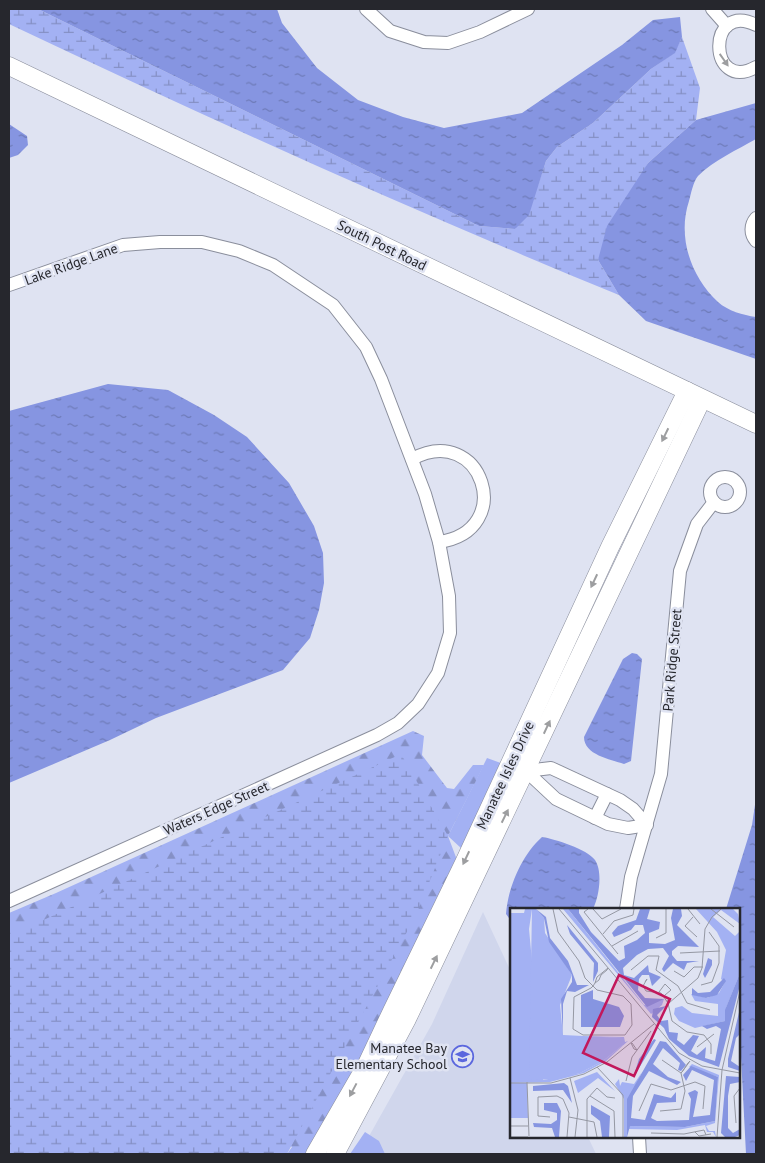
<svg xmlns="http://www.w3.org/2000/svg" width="765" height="1163" viewBox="0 0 765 1163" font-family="'PT Sans',sans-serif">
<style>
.built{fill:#d0d6ec}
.green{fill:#a3b1f3}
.forest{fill:url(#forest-firs)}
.wetland{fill:url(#wetland-marsh)}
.water{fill:url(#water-ripples)}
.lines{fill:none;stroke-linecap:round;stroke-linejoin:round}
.street-casing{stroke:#8a8e9c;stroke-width:14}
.secondary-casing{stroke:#8a8e9c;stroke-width:19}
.street{stroke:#fff;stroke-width:12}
.secondary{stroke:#fff;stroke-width:18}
.oneway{fill:#9d9ea0}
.labels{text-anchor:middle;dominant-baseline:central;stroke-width:5;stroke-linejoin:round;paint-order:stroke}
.street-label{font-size:14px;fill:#26272d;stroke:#dfe3f2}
.poi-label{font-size:14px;fill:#26272d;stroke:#dfe3f2;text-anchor:end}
.inset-road{fill:none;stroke:#9598a3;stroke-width:1}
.view{fill:#c2185b;fill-opacity:0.15;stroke:#c2185b;stroke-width:2.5}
.inset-edge{fill:none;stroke:#26272d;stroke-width:2.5}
</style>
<defs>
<pattern id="forest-firs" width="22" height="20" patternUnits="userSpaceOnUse" patternTransform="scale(1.25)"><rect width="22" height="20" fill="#a3b1f3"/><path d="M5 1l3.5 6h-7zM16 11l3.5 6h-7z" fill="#8590c5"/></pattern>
<pattern id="wetland-marsh" width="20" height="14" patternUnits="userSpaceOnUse" patternTransform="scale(1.25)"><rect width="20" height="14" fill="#a3b1f3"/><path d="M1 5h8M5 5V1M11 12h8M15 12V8" fill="none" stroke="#8590c5"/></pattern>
<pattern id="water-ripples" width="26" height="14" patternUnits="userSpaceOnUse" patternTransform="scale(1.25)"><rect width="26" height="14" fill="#8695e1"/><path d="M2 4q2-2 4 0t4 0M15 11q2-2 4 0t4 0" fill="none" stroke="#6d7ab7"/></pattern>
</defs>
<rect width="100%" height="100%" fill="#dfe3f2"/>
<path class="built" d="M483,912l28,60v165h77l8,17h-237l73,-130z"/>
<g class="green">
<path d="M487,758l22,8 -47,83 -14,-13z"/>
<path d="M365,1132l14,9 6,13h-35z"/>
</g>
<path class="forest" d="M413,731l11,5 -2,19 25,33 7,1 19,-24h11l-36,71 12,32 -145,286h-28l5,-7 -283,-211v-23l47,-20z"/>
<g class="wetland">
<path d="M9,9h29l441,217 36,3 23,-44 8,-24 11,-14 36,-24 58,-54 23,-16 8,-16 18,51 -4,32 -48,43 -50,97 21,35c-206,-84 -409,-176 -610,-271z"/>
<path d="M401,754l47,82 -32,79 -129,239h-278v-218z"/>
</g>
<g class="water">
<path d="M38,9h239l5,14 35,45 41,32 45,17 41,11 78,-15 100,-68 31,-25 27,-3 2,20 -7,16 -24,16 -58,54 -36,24 -11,14 -17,54 -14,14 -36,-3z"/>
<path d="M756,103v36c-19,11 -42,21 -58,37 -5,6 -7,18 -9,25 -12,36 2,76 29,101 10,9 25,13 38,15v42l-110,-38 -27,-26 -21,-35 9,-34 41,-63 48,-43z"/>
<path d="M9,124l18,12 1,9 -10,10 -9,3z"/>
<path d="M108,384l60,6 46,25 33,22 42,46 25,43 9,27 1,30 -5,27 -9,28 -27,32 -127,48 -46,22 -101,43v-372z"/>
<path d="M632,653l5,1 5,5 -11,102 -7,3c-14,-5 -40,-9 -40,-27l39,-78z"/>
<path d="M756,798v356h-10l-7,-136v-109h-13l26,-84z"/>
<path d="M542,837c13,2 45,12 53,23 8,12 4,37 -2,49h-82v12l-5,-7c2,-27 16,-59 36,-77z"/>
</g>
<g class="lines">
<defs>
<g id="street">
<path d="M366,9l24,22 34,11 24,1 32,-11 48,-23"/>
<path d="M712,9l15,17"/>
<path d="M756,25c-50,-25 -48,69 0,42"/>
<path d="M756,218c-6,7 -6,16 0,23"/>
<path d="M9,285l114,-40 37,-3h42l37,9 34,14 60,40 33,42 15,32 44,115 14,48 10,54 1,37 -12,40 -20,31 -20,19 -21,12 -368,166"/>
<path d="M412,459c70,-38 106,72 27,83"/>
<circle cx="725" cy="492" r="15"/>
<path d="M551,768l69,32 13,9 14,16 -19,3 -20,-4 -52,-25 -30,-28z"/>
<path d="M595,818l12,-24"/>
<path d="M626,909l5,-32 30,-103 19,-203 17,-47 17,-22"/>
<path d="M639,1137l1,17"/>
</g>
<g id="secondary">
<path d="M9,66l747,358"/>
<path d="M315,1154l52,-90 25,-53 72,-148 146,-316 77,-156"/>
<path d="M335,1154l72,-135 295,-620"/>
</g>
</defs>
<use href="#street" class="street-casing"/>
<use href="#secondary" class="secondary-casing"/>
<use href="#street" class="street"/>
<use href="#secondary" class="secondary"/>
</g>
<defs><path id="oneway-solid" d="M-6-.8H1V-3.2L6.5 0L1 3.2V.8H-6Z" transform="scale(1.25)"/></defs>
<g class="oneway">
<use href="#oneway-solid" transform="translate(724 60) rotate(55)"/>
<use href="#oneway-solid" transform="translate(665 435) rotate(116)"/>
<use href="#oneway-solid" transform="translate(594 581) rotate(115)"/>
<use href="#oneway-solid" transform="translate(547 727) rotate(-65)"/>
<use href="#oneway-solid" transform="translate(505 816) rotate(-64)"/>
<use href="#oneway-solid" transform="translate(466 858) rotate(115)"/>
<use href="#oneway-solid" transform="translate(434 962) rotate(-64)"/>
<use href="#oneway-solid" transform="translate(353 1090) rotate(118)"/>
</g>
<defs>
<symbol id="school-ring" viewBox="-11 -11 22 22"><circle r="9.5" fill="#dfe3f2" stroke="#5b67de" stroke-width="1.5"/><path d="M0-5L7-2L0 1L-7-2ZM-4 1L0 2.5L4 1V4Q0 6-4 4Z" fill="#5b67de"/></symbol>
</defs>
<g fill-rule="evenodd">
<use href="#school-ring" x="450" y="1044" width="25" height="25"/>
</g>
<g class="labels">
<g class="street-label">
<text transform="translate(382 245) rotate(26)">South Post Road</text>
<text transform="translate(71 264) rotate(-20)">Lake Ridge Lane</text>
<text transform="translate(672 660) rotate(-85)">Park Ridge Street</text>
<text transform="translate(505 775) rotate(-65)">Manatee Isles Drive</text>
<text transform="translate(216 808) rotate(-24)">Waters Edge Street</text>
</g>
<g class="poi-label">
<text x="447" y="1048">Manatee Bay<tspan x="447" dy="16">Elementary School</tspan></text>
</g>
</g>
<g transform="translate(510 908)">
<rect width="230" height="230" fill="#dfe3f2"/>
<path d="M186,1h37l5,5 2,10 -19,-14 -8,7 22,19 5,-5v42l-14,35 -1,13 -30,7 -16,-7 -5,-7 1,-6 7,-2 10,7 26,3v-12l-23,-3 -4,-7 16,4 12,-5 6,-11 -4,-3 5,-29 -9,-18zM132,164l-15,31v34h-3v-38l-9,-15 4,-5 1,7 2,-4 12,2zM0,175h17l1,35h-18z" fill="#a3b1f3"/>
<path d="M15,1h7l-3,20 14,151 37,-7 23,-12 20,-16 -1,-7 -55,-2 57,1 1,5 3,-1 -22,20 -22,12 -34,9 -40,1v-170h14zM182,156l27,11 -4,48 -9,3 3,5h6l1,6 -3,-5h-6l-2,-7 -28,5 -48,-1v-3l56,1 30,-6 3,-44 -29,-10z" fill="#a3b1f3"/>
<path d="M22,1h4l8,9 1,15 27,42 -12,30 3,30 60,3v7l-20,16 -23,12 -23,6 -28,1zM53,1h5l76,96 20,-6 -2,6 -11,9zM87,164l18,19 -17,-13 -20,15 -4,-12z" fill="#a3b1f3"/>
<path d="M26,1l10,8 4,21 18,23 9,24h12l-14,7 -8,-1 -4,13v32l-2,-37 11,-17v-7l-23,-33 -5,-24zM58,1h11v4l12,19 28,29 6,-3 -1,-12 13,-6 8,-7 -2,-8h-8l-4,5 -17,7 -2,-4 6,-7 18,-6 4,-11h10l-3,10 13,3 -1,7 -10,4v10l16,1 10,-4 -4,-22 2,-9h8l1,7 -5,9 22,22 -21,-1 -6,5v4l5,6h22l-12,2 -3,7 -11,-7 -9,9 -2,-3 7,-13 -6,-8 -15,1 -11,6 -14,13 1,7 10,3 14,-13 1,7 12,5 -9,9 -3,-11h-7l-3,4 -1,11 7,8 19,1 -17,8zM57,17l31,38v8l-5,11 1,-19 -24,-29zM198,50l4,2v5l-7,13 -2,-4zM230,65v12l-21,82 -30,-11 -20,-17 -5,-11 -12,-11 1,-8 13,-3 -9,9 4,6 7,-1 1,12 9,1 -1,7 7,5 9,-10 6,1 -8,15 6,4 9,-8 -1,11 10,3 6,-32 -5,-3 -9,3 -5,-3 23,-5v-11zM214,70l2,3 -9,14 -11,3 -14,-3v-7l6,5 12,-1zM83,82v9l26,8 5,9 -4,11h-39v-32zM230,100v26l-4,4 -5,23 9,6v4l-12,-4v-8zM144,131l2,1 -23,38 6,-19zM150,133l6,1 20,23 -5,6 -3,-1 2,-7 -17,-15 -10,16 15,13 13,5 -4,3 -28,-14 -16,25 -2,22 14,2 9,-26 17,4 5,-6v10l-19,1 -6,15 6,3 32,-1 2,-21 -3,-6 7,-3 3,2 -5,25 17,-2 4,-35 -22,-10 -6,11 -3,-6 8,-9 27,11 -3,44 -30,6 -55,-1 -3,11v-38zM216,168l14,1v5l-10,2 -2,12v32l5,5 7,-4v6l-5,2h-10l-4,-4zM54,175l4,3 4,17 -9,-13 -30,1v-5zM34,195h13l4,8 -2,26h-4l-3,-9 -18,-1 -1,-4 18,1 6,-4v-7l-13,-3zM81,197l19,11 -1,21h-7l-2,-16 -9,-7z" fill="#8695e1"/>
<path class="inset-road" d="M43,1l5,23 21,29 6,17 12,12 26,6 8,8 1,21 -7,10h-42l-10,-6 1,-32 17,-9 2,-2 2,-3 4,-3 2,-5 6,-5 1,-2 -11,9 -2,6M49,1l120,144 23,13 38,7M78,1l-4,3 34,42M83,1l9,10 19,-10M178,1l12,15M201,1l23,18M183,9l-8,9 12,11M93,26l11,-13 19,-6 1,-6M146,30l10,-5v-24M102,38l26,-15M170,45l40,-2M121,62l17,-14h11l-3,14 22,16 9,17 23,7M164,63l10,6 10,-10h9M135,74l2,-3 -4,7 3,5 15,2 7,10 -1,-3M191,77l11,-3 7,-19v-17l-10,-14M149,84l6,-8 6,6 -6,5M158,95l4,18 15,11 17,3 7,9v10M159,95l29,-25 4,-10 3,-39 7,-12 9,-8M121,135h1l5,7 -3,-1zM187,139l17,-13M152,152l19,13M87,159l26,28v42M60,170l8,32 -3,27M116,173l6,-24 19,-26M17,174l2,54M0,175h41l33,-9 23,-12 47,-38M80,188l24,15M104,203l1,26M129,203l12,-27 20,6 24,-8 10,4 -2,23M150,203l21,-2 4,-18 -4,-18 1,-1 6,-9 2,-2 -8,11M40,209l-12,-1v-19l19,-1 6,3 6,14 -2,24M59,209l25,5 3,15M226,215l-2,-27 6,-8M0,218h18M185,224l4,4 12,-2M141,225l33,1 20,-4 2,5M0,229h18M77,229v-38l10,-11 10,9 8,1M207,229l5,-67 18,-79"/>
<path class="view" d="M109,67l51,24 -36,77 -51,-23z"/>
<rect width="230" height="230" class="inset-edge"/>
</g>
<rect width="765" height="1163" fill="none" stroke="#26272d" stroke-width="20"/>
</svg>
